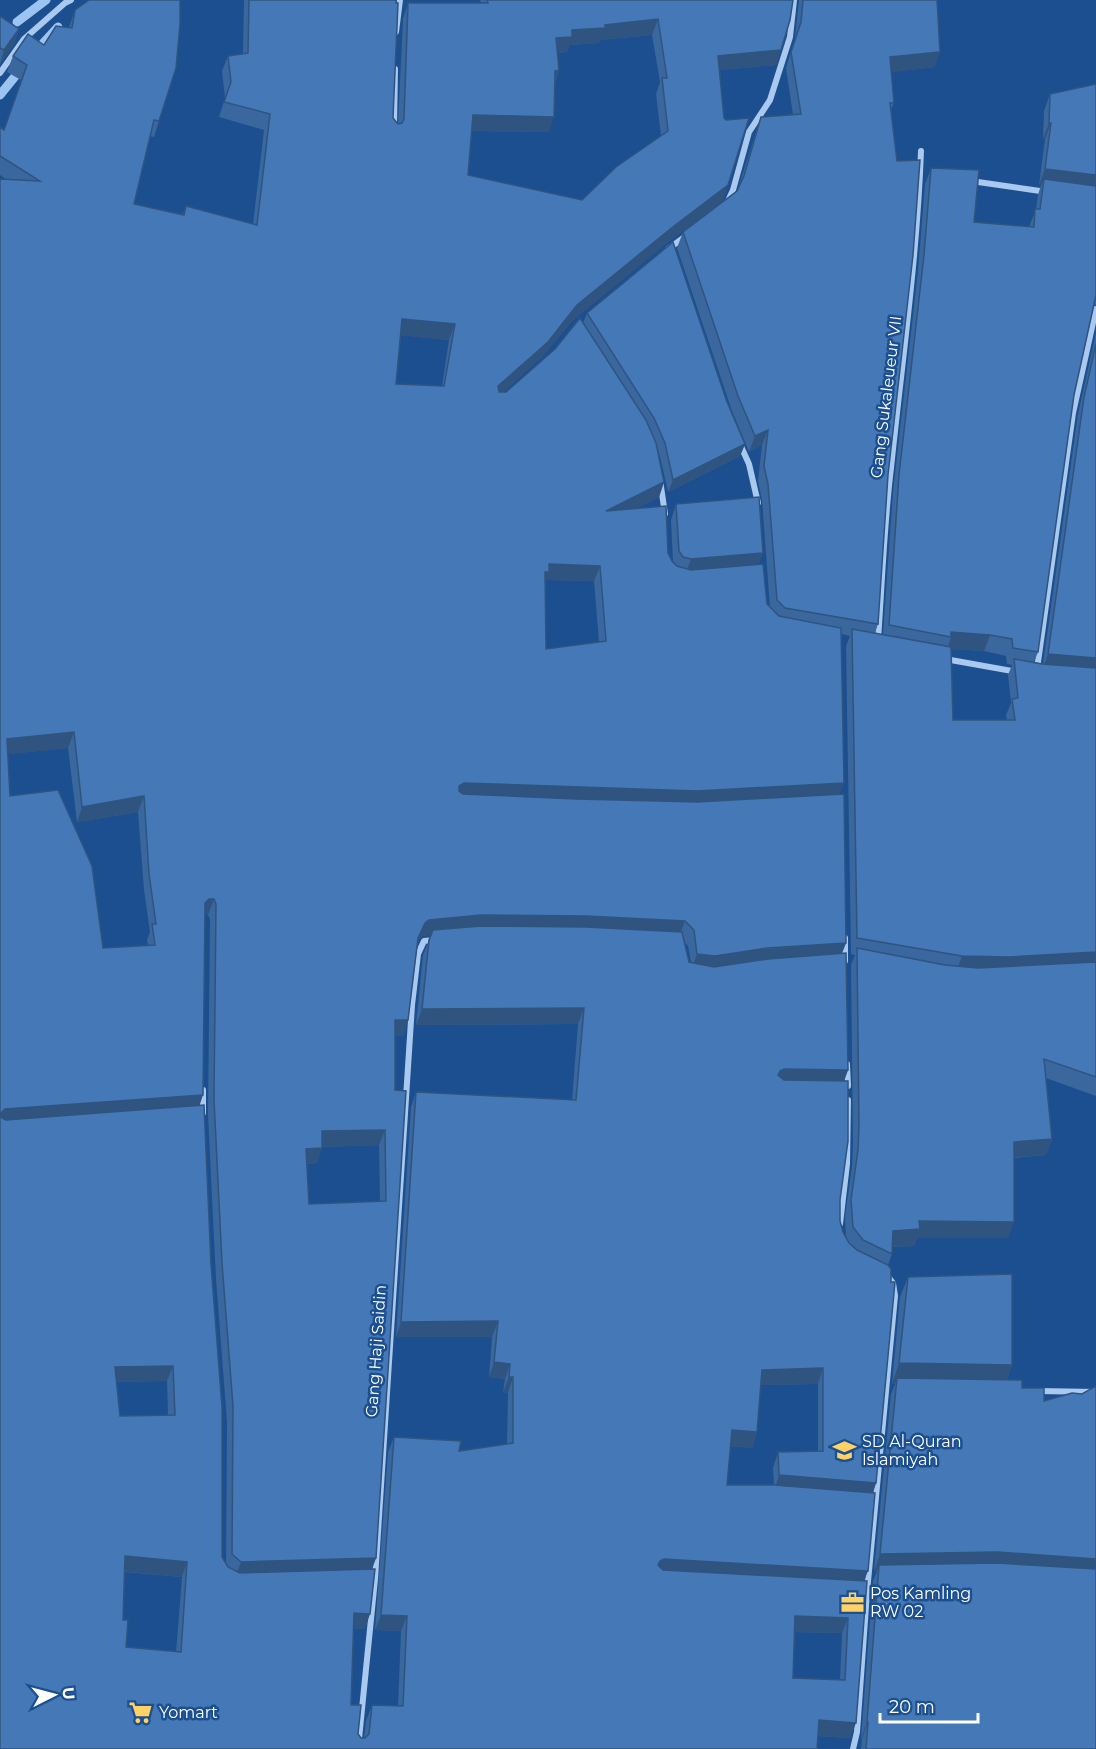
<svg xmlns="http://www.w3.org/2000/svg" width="1096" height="1749" viewBox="0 0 1096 1749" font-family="Montserrat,sans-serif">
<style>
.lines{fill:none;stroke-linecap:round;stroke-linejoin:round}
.stream{stroke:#9cc4f0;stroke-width:9}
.street{stroke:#a9c9ee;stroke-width:6}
.wall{fill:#3a679d;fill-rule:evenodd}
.shaded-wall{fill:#305480}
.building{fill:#4478b7;stroke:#305480;stroke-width:1.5;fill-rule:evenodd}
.labels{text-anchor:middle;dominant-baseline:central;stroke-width:5;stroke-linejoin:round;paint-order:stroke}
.street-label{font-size:16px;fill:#fff;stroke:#1b4f8f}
.poi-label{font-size:16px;fill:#fff;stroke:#1b4f8f;text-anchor:start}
</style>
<rect width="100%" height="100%" fill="#1b4f8f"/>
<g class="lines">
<g class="stream">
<path d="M17,22l29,-22"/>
<path d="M36,51l22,-24"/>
<path d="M0,95l21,-26"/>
</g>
<g class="street">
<path d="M396,32l4,-32"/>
<path d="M0,73l24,-34 41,-36 6,-3"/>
<path d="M394,125l1,-56"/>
<path d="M971,181l76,11"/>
<path d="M727,203l6,-13 16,-58 21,-32 20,-63 4,-37"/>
<path d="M668,249l18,-13"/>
<path d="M739,442l10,22 9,39"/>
<path d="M660,480l5,34"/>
<path d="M878,640c4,-57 6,-115 13,-172 11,-106 26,-210 30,-317"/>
<path d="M945,659l73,13"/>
<path d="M1037,669l36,-256 23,-104"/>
<path d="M845,938v23"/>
<path d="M847,1064l1,22"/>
<path d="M203,1113v-23"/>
<path d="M840,1224l7,-60 1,-64"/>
<path d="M1038,1391l58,1"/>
<path d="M358,1749l17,-170 37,-574 6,-51 6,-13 10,-1"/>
<path d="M853,1749l4,-17 10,-140 28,-296 -2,-13 -7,-9"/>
</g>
</g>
<g class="wall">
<path d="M244,0h152l-3,118 5,6 5,-105 5,-16h73l-1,-3h313l-17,65 -56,5 3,131 -55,41 -96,79 -30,36 -39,35h3l49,-43 28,-26 4,-10 140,89 18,42 -5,12 -72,36 -8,-36 -3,-9 7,35 -5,15 -22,11 31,45 5,9 -2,-42 5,-16 83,60 8,40 3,4 -8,-108 -4,-19 4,-36 -13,7 -17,-41 -55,-163 6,-16 54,-41 24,-74 32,-2 -7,-47 9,-30 4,-38h138l-2,67 -44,5 3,31 -3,6 -3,366 -10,149 -3,9 8,2 10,-143 25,-221 7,-87 6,-16 43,54 55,5 7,-18 2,-14 3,-10h-2l6,-46h-2l1,-28 6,-17 46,-10v220l-2,2 -20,89 -36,257 -4,10 9,2 35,-250 18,-81v763l-50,-18 6,61 -6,16 -32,3 -6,80h-91l-3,8 -22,1v7l-4,11 -12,218 -3,10 -23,245 -32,-2 -818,13 7,-1569 -7,-5v-48l4,3 17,-50 -14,-8 6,-16 31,-11 25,-18 6,-17 84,111 -5,16 -4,-1 -16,68 49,10 3,-8 67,18 11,-94 -45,-13 6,-19 -3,-27 6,-15 15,-2zM652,35l8,47 -4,12 5,42 -79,64 -114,-25 4,-44 77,1 6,-49 4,-13 -1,-17 9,-1 2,-7 30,-2 1,-3zM400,335l49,5 -7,46 -46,-2zM546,580l48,1 5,61 -53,7 -1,-66zM842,634l8,2 -4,10 5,308 4,1 -4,10 2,178 -1,24 -7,49 1,22 -3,-6 -3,-11v-21l4,-119 4,-11 -6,-117 4,-10 -6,-149zM951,649l33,2 22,5 1,8 5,1 -4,10 3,28 -5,12 1,5h-54zM68,748l9,74 61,-10 6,78 6,42 -3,8 1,5 -45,3 -93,-152 -2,-42zM205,914l3,1 2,4 -2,196 8,164 11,143 -1,142 -4,-7 -22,-452zM431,935l-8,20 -7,70 162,-1 -6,76 -156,-8 -5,15 -15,230h96l-3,40 16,2 -2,13 5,1 -1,51 -48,7 -65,-14 -6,15 -13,178 26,1 -3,75 -26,-1 -6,16 -2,17h-3l-3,-4 -7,-29 3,-76h11l7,-60 4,-11 19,-522h8l5,-16 10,-78 2,-4 3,-2zM684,942l4,4 3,16h-2zM379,1145l1,57 -71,2 -2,-40 10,-1 5,-16zM167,1381l1,34 -48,1 -3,-34zM818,1384v67l-40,1 -5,16 1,17h-47l3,-39 22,2 5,-16 4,-47zM125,1572l57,5 -6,75 -50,-5 -3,-27zM794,1632l48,1 -2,47 -47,-2z"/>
<path d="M0,16l19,13 -5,15 -14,20z"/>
<path d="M908,1277l104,88 -5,14 37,22 38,-7 14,355h-235l1,-10h-1l12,-158 4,-10h-3l17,-177 4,-10h-3l8,-87z"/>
</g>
<g class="shaded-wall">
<path d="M658,19l-6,16 -52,5 -1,3 -30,2 -2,7 -16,2 5,-16 16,-8 33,-5z"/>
<path d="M19,29l-5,15 -14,20 4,-14z"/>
<path d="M781,50l-5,15 -64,6 6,-15z"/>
<path d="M940,52l-5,15 -51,6 6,-16z"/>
<path d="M559,70l-6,16 2,-15z"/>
<path d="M473,115l81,2 -5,15 -82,-1z"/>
<path d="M1049,123h2l-6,16h-2z"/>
<path d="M1045,169l51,6v18l-52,-14 -3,6h-2z"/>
<path d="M728,185l-5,16 -55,41 -96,79 -30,36 -50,45 6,-16 79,-81 97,-79z"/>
<path d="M402,319l53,5 -6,16 -53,-5z"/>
<path d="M768,430l-6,15 -13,7 6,-16z"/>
<path d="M745,444l-5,12 -72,36 5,-12z"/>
<path d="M664,482l-5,15 -58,29 5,-15z"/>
<path d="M763,553l-6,16 -72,6 6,-16z"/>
<path d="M549,564l51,2 -6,15 -48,-1 -2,7h-5z"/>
<path d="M951,632l39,3 -6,16 -37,-2 4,-12z"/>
<path d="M1048,654l48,4v17l-54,-5z"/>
<path d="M74,732l-6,16 -66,7 5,-16z"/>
<path d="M464,783h380l-6,16 -147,8 -233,-8 1,-13z"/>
<path d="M144,796l-6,16 -61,10 5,-15z"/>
<path d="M209,899h5l-6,16 -5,-1 2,-11z"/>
<path d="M481,915l106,1 98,5 -6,16 -204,-6 -52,5 -3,2 -7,15 12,-30 4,-3z"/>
<path d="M846,943l-6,15 -148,11 5,-15z"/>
<path d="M1096,952v15l-140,6 6,-17z"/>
<path d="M584,1008l-6,16 -162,1 6,-16z"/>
<path d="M395,1020h13l-5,16h-14z"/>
<path d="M784,1069l64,1 -6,16 -68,1 6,-16z"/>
<path d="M203,1095l-5,15 -198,15v-10l5,-6z"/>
<path d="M385,1130l-6,15 -63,2 6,-16z"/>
<path d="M1052,1139l-6,16 -38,3 6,-16z"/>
<path d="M322,1148l-5,15 -16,1 5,-15z"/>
<path d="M919,1221l95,1 -6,16h-91l-3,8 -27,1 6,-16z"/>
<path d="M498,1321l-6,16h-96l5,-15z"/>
<path d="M494,1362l16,2 -5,15 -16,-2z"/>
<path d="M899,1363l113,2 -7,20 -108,-7 -2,6h-3z"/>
<path d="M173,1366l-6,15 -57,1 5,-15z"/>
<path d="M823,1368l-5,16 -62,1 6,-15z"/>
<path d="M509,1377h4l-5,16 -5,-1z"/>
<path d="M732,1430l25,2 -5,16 -26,-2z"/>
<path d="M779,1475l97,8 -5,15 -97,-7z"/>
<path d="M997,1552l99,7v17l-217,-11 -2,6h-3l6,-17z"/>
<path d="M125,1556l62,6 -5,15 -63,-6z"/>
<path d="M376,1558l-6,16 -135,4 6,-16z"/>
<path d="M664,1559l204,12 -6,15 -208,-9 6,-16z"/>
<path d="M354,1613l16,1 -5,15h-17z"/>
<path d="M381,1615l26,1 -6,15 -26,-1z"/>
<path d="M795,1616l53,2 -6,15 -53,-1z"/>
<path d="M819,1720l37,3 -6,15 -37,-2z"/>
<path d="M867,1722h1l-6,17h-1z"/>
</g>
<g class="building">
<path d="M89,0h91v24l-4,44 -17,53 -5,-1 -20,84 50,11 2,-9 71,19 13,-111 -46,-12 7,-20 -3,-26 20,-3 1,-53h147v3h2l-5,115 5,6 4,-1 2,-4 4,-116h80l-1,-3h306l-3,20 -9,30 -63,6 6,62 2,2 23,-2 -21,67 -54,41 -97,79 -29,37 -50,44 1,6h7l49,-43 25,-31 66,102 10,23 8,39 -58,29 60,-5 2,47 4,8 5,5 14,4 72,-6 4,40 12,12 62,12 3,155 -147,8 -233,-8 -5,3v5l4,3 113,5 121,3 147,-8 2,149 -79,5 -52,8 -18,-2 -3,-24 -9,-9 -98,-5 -106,-1 -52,5 -4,3 -7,15 -10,82h-13v70l11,1 -30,467 -135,4 -9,-8 1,-148 -11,-143 -8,-164 2,-195 -2,-5h-5l-4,4 -2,192 -198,14 -5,5 2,4 4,2 198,-15 7,159 11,143v150l6,10 12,6 135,-4 -5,45 -16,-1 -3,92h10l-3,29 3,4h4l4,-4 3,-29 31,1 4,-90 -26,-1 13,-178 67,4 -2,10 54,-8v-66h-4l1,-13 -16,-2 4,-41 -97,1 15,-230 160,8 8,-92 -162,1 7,-69 4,-10 48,-4 105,1 96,5 7,30 25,5 54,-8 78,-6 2,117 -64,-1 -4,2 -2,4 6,5 64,1v60l-8,59v21l3,11 6,11 8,7 31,15 3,4v13h4l-19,201 -97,-8 -1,-23 45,-1v-83l-61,2 -5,62 -25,-2 -5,55h47l101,8 -7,78 -204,-12 -4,2 -2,4 5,5 204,11 -11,142 -37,-3 -2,29h-817v-1570l40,2 -40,-25v-29l4,3 23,-65 -14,-9 15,-22 16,11 12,-19 16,2 3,-18zM658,19l9,59h-5l6,53 -52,36 -34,33 -114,-25 5,-60 81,2 1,-46 4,-1 -3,-32 16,-1v-7l33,-2v-3zM402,319l53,5 -11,62 -48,-2zM549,564l51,2 6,75 -60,8 -1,-77h4zM74,732l8,75 62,-11 5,78 7,50h-4l3,21 -52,3 -11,-82 -34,-76 -48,6 -3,-57zM385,1130l1,71 -77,3 -3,-55 16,-1v-17zM173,1366l2,49 -55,1 -5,-49zM125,1556l62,6 -6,90 -55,-5 2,-27h-5zM795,1616l53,2 -3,62 -52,-2z"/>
<path d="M803,0h134l3,52 -50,5 4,46h-4l7,58 23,-1 -7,95 -25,220 -10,149 -93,-16 -8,-8 -9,-116 -4,-18 4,-36 -13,6 -17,-40 -55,-164 54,-41 7,-15 17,-59 40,-3 -10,-62 10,-30z"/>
<path d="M0,16l19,13 -15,21 -4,-2z"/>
<path d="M1096,84v91l-51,-6 6,-46h-2l1,-29z"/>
<path d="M931,168l48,2 -5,52 60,5 1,-18h5l4,-30 52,7v109l-22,100 -36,257 -25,-4 -1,-9 -22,-4 -39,-3v5l-62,-12 10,-150 25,-220z"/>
<path d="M673,242l54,160 18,42 -72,36 -8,-37 -11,-25 -67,-105z"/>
<path d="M1096,344v314l-48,-4 36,-257z"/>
<path d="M759,497l4,56 -72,6 -8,-2 -4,-6 -3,-47z"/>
<path d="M852,629l99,18 2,73h62l-3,-21 6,-1 -4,-39 28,5 54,4v284l-87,5 -47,-1 -105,-18z"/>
<path d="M857,948l88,17 33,3 118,-6v115l-52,-18 8,80 -38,3v80l-95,-1 1,8 -27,2 -1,23 -29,-14 -10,-13 -2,-27 7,-50 1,-24z"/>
<path d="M1012,1274v91l-113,-2 9,-86z"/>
<path d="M897,1378l125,2v8h22v13l28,-8 10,1 14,-8v173l-99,-7 -117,2z"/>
<path d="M997,1563l99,6v180h-230l2,-27h-1l12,-157z"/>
</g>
<defs>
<symbol id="school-bare" viewBox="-9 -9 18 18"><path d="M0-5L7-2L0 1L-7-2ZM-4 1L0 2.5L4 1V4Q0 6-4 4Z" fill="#ffd166" stroke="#1b4f8f" stroke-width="2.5" paint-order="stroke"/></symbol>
<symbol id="office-bare" viewBox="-9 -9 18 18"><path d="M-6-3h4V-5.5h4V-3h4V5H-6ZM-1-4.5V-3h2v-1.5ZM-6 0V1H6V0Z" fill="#ffd166" stroke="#1b4f8f" stroke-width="2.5" paint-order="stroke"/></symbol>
<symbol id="supermarket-bare" viewBox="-9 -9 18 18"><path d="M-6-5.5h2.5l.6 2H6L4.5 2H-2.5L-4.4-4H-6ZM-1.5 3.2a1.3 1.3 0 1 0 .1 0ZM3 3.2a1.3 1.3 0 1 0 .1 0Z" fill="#ffd166" stroke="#1b4f8f" stroke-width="2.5" paint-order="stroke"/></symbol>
</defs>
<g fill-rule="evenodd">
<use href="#school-bare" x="828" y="1434" width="33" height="33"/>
<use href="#office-bare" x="836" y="1586" width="33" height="33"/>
<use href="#supermarket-bare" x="124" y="1696" width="33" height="33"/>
</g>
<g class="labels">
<g class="street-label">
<text transform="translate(886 397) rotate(-83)">Gang Sukaleueur VII</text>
<text transform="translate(376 1351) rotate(-86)">Gang Haji Saidin</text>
</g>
<g class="poi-label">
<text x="862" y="1441">SD Al-Quran<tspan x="862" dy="18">Islamiyah</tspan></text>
<text x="870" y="1593">Pos Kamling<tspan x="870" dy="18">RW 02</tspan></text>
<text x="159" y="1712">Yomart</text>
</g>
</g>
<g transform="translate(54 1695) rotate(84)" stroke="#1b4f8f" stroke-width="4.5" paint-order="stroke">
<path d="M0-4.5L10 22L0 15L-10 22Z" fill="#ffffff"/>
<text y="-9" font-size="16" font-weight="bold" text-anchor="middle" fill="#ffffff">U</text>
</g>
<path d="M880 1713v9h98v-9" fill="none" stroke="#ffffff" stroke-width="3"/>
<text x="889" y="1713" font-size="18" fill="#ffffff" stroke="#1b4f8f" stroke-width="4.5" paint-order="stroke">20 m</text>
</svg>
